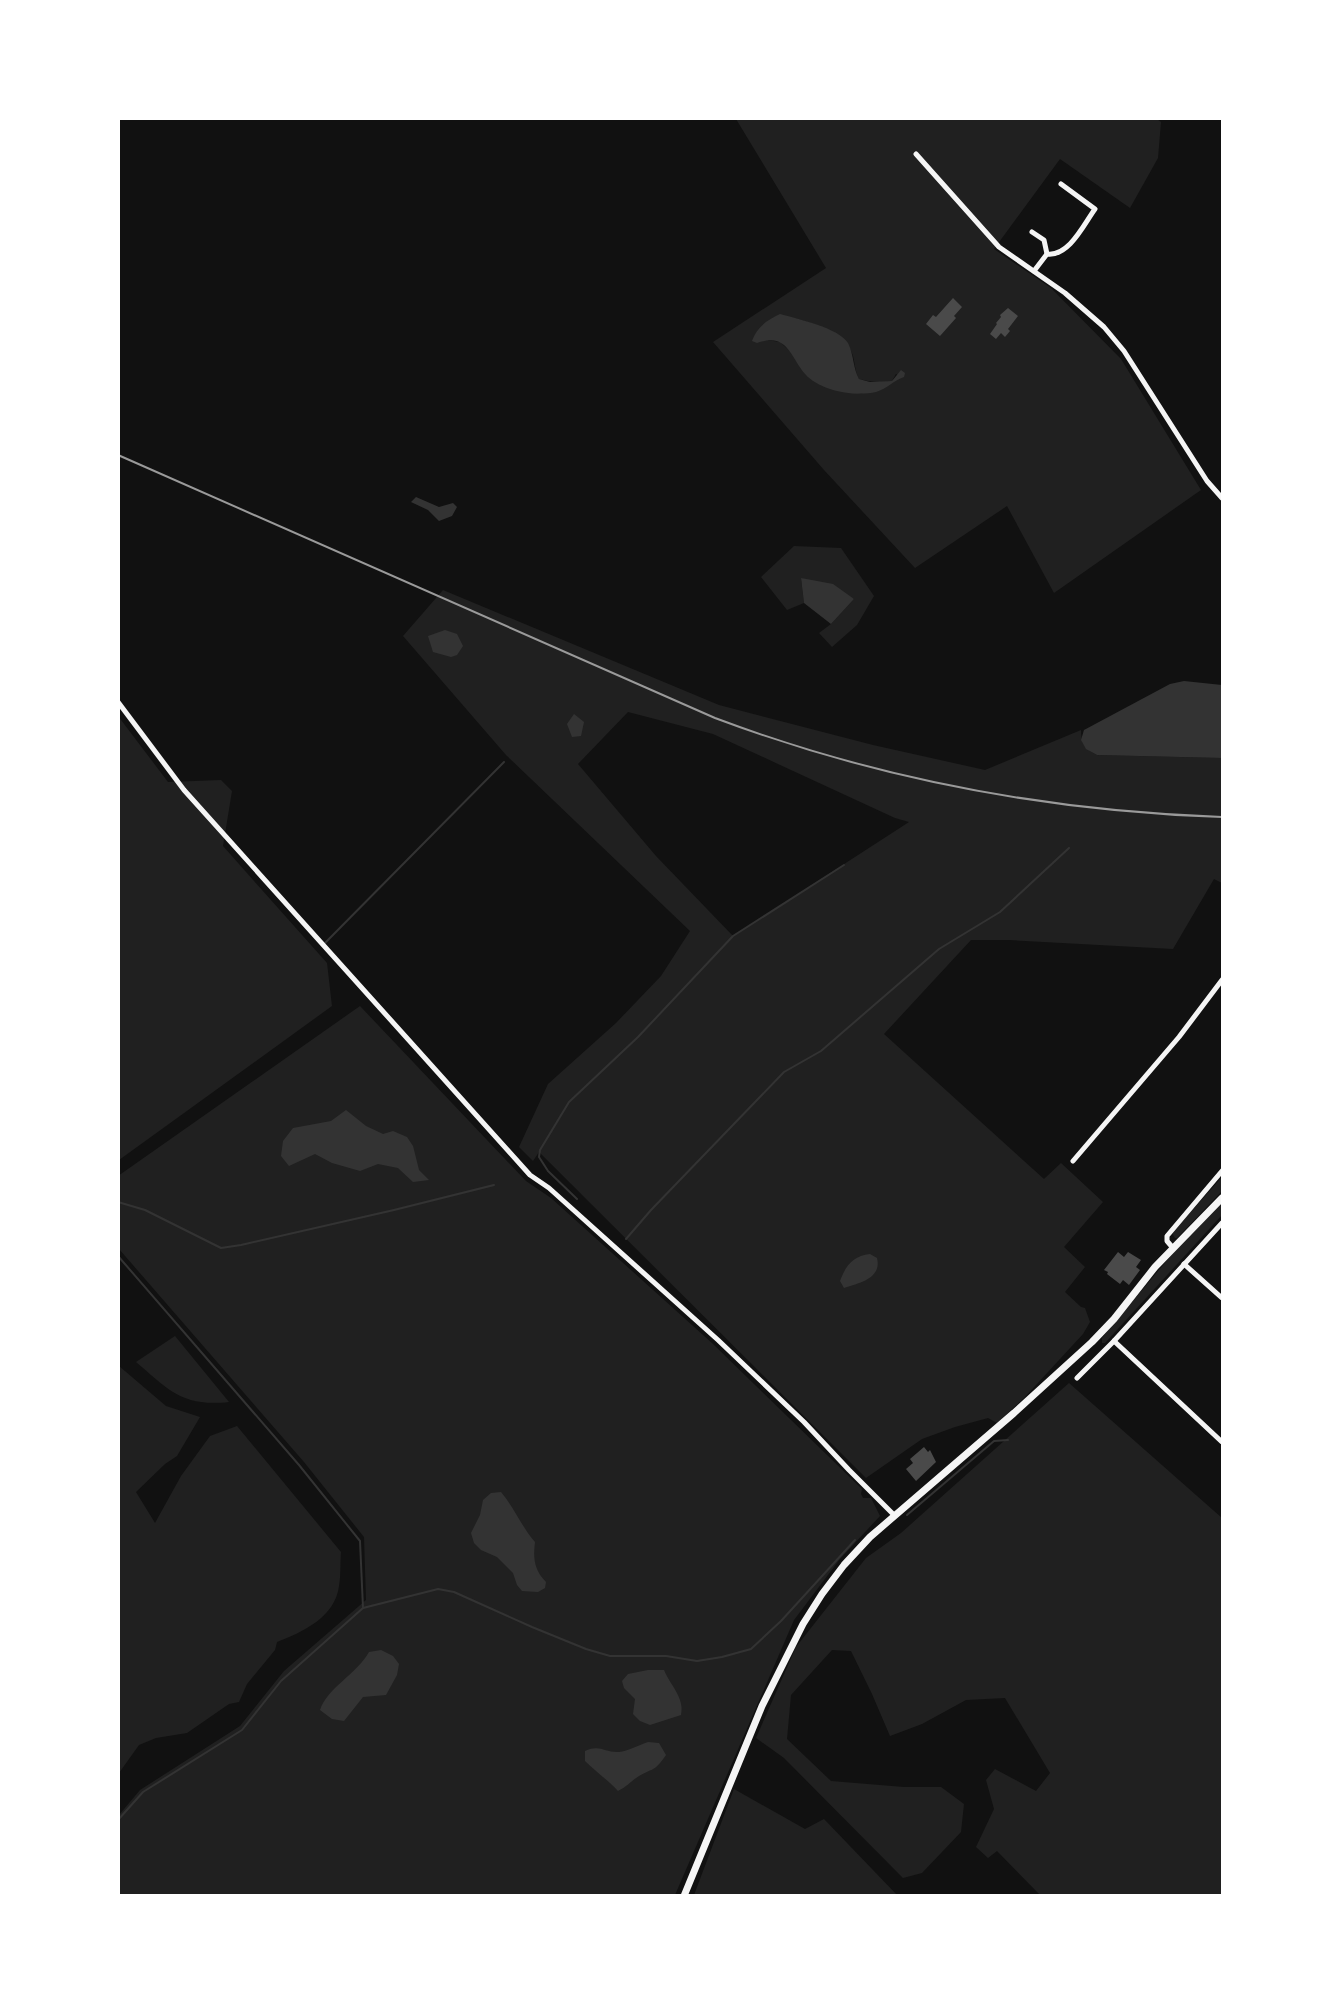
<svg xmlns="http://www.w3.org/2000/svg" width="1341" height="2014" viewBox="0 0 1341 2014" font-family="Ubuntu,sans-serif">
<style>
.green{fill:#202020;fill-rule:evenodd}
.water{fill:#333}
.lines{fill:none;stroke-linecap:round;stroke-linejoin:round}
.stream{stroke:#333;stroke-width:2}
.building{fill:#4a4a4a}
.minor{stroke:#f5f5f5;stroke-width:5}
.secondary{stroke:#f5f5f5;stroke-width:7}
.rail{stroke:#9a9a9a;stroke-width:2}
</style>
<rect width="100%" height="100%" fill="#111"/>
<g class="green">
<path d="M736,119h421l4,3 -3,36 -28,50 -70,-49 -66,90 57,39 70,71 80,131 -147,103 -47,-87 -92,62 -91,-98 -111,-128 113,-74zM794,318c21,6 52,14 59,38 2,8 2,15 6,23 11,3 21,4 33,2l4,-7 5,3 -40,17 -15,-2 -26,-7 -14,-10 -15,-23 -11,-10 -13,-2z"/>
<path d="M794,546l47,2 33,48 -17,29 -25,22 -13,-14 12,-9 23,-25 -53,-21 3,25 -17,7 -26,-33z"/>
<path d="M443,590l276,115 154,40 112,25 96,-40c0,14 4,19 16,25l125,3v125l-8,-4 -41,70 -164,-9h-38l-87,94 160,145 17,-16 42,39 -39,45 21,20 -20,25 16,15 4,1 5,14 -7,12 -59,64 -27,25 -9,-5 -33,9 -33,12 -56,39 -327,-326 -6,9 -14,-14 29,-63 68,-61 45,-47 29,-45 -184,-176 -103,-119zM628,712l85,22 182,84 14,4 -176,114 -77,-80 -78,-92z"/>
<path d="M118,716l50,66 53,-2 11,11 -9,55 104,117 5,43 -213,154z"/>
<path d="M360,1006l166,175 25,17 162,146 149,145 -1,5 2,4h8l9,18 -40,43 -46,61 -119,275h-556v-80l21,-25 100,-64 44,-55 82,-71 -2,-63 -60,-75 -185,-213 -1,-73z"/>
<path d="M1222,1177v14l-45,47h-2l-3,-5z"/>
<path d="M1222,1203v12l-117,128h-3v-5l72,-86z"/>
<path d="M175,1336l54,66c-47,5 -60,-12 -93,-40z"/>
<path d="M119,1366l47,40 34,11 -23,39 -12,8 -29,28 19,31 26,-47 29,-40 27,-10 104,126c-1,12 0,23 -2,34 -4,31 -36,46 -62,56l-2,8 -28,34 -8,18 -10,2 -42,29 -31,5 -17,7 -20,28z"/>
<path d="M1069,1383l153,135v377h-182l-43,-44 -9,7 -12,-11 18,-38 -8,-29 9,-11 41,22 14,-18 -45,-75 -39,2 -44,24 -32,12 -18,-42 -21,-43 -19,-1 -41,45 -4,44 44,42 73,6h37l23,17 -3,28 -39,41 -19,5 -119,-120 -28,-20 40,-91 70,-89 35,-25z"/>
<path d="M734,1789l71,40 19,-10 73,76h-203z"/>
</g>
<g class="water">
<path d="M780,314c18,5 59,14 68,29 6,12 5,25 11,36l11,3 22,-1 9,-11 4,3 -1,4c-10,3 -17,12 -28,15 -21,5 -56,-1 -71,-18 -15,-18 -18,-42 -48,-31l-5,-2c5,-14 15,-21 28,-27z"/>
<path d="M416,497l23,10 14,-4 4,4 -5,9 -13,5 -11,-11 -17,-8z"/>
<path d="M801,578l32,6 21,15 -23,25 -27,-21z"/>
<path d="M445,630l12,4 6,12 -6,9 -6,2 -18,-5 -5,-16z"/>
<path d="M1184,681l38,4v73l-125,-3 -11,-6 -5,-9 3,-10 86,-46z"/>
<path d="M574,714l10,8 -3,14 -9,1 -5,-13z"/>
<path d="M346,1110l20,16 17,8 10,-3 14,6 6,9 6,24 10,10 -16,2 -15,-14 -20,-4 -18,7 -28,-8 -17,-9 -26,12 -8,-10 2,-15 10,-13 38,-7z"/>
<path d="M870,1254l7,4c5,20 -17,25 -33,30l-4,-7c6,-16 13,-25 30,-27z"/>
<path d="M501,1492c13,15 20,34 34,50 -2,16 -1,28 11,40l-1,6 -7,4 -16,-1 -5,-6 -4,-12 -16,-16 -16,-7 -7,-7 -3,-10 9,-18 3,-15 8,-7z"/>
<path d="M381,1650l12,6 6,8 -2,11 -11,20 -23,2 -19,24 -12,-2 -12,-9c8,-23 37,-36 49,-58z"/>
<path d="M648,1670h16c6,15 21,28 17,45l-31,10 -10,-4 -7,-7 2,-15 -11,-11 -2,-7 6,-7z"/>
<path d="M648,1742l11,1 7,12c-12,17 -11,12 -27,21 -8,5 -11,10 -21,15 -10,-11 -22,-19 -33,-30v-10c15,-7 20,2 34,1 9,-1 20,-7 29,-10z"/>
</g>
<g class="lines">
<g class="stream">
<path d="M325,943l179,-181"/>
<path d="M577,1199l-29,-28 -9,-14 1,-7 29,-48 69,-65 95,-101 111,-71"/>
<path d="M118,1202l27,8 76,38 20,-3 153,-35 100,-25"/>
<path d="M626,1239l25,-29 133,-138 37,-21 118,-102 61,-37 69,-64"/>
<path d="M118,1256l181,209 61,76 3,67"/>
<path d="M907,1515l87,-74 14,-1"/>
<path d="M118,1820l25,-28 99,-62 39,-49 82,-73 75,-19 16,3 78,35 54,22 24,7h56l31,5 25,-4 29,-8 30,-28 74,-81"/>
</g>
</g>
<g class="building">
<path d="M953,298l9,9 -8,9 2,2 -16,18 -14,-12 7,-9 3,2z"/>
<path d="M1008,308l10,8 -10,13 2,2 -5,6 -4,-4 -5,6 -6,-5 7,-10 -1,-1 5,-6 -1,-2z"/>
<path d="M1118,1252l6,5 4,-5 13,8 -5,7 4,3 -11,15 -6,-5 -3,4 -13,-10 1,-2 -4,-2z"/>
<path d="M924,1447l4,5 2,-2 6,12 -20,19 -10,-12 7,-6 -3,-4z"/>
</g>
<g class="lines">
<g class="minor">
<path d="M916,154l83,93 66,46 39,34 20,24 83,130 15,17"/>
<path d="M1032,232l12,8 3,14"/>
<path d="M1034,271l13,-17c22,3 37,-30 48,-45l-34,-25"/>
<path d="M118,702l66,88 346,385 19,13 169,152 86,82 45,48 45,45"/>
<path d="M1073,1161l106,-124 43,-57"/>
<path d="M1173,1248l-6,-7v-5l55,-65"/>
<path d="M1184,1264l38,34"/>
<path d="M1114,1341l108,101"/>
<path d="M1077,1378l37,-37 108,-118"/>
</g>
<path class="secondary" d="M684,1896l78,-190 41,-82 19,-30 22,-29 26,-28 144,-124 78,-71 22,-23 41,-52 67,-69"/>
<path class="rail" d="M118,455l597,263c165,62 331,93 507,99"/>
</g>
<rect width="1341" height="2014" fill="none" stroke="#ffffff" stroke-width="240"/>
</svg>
